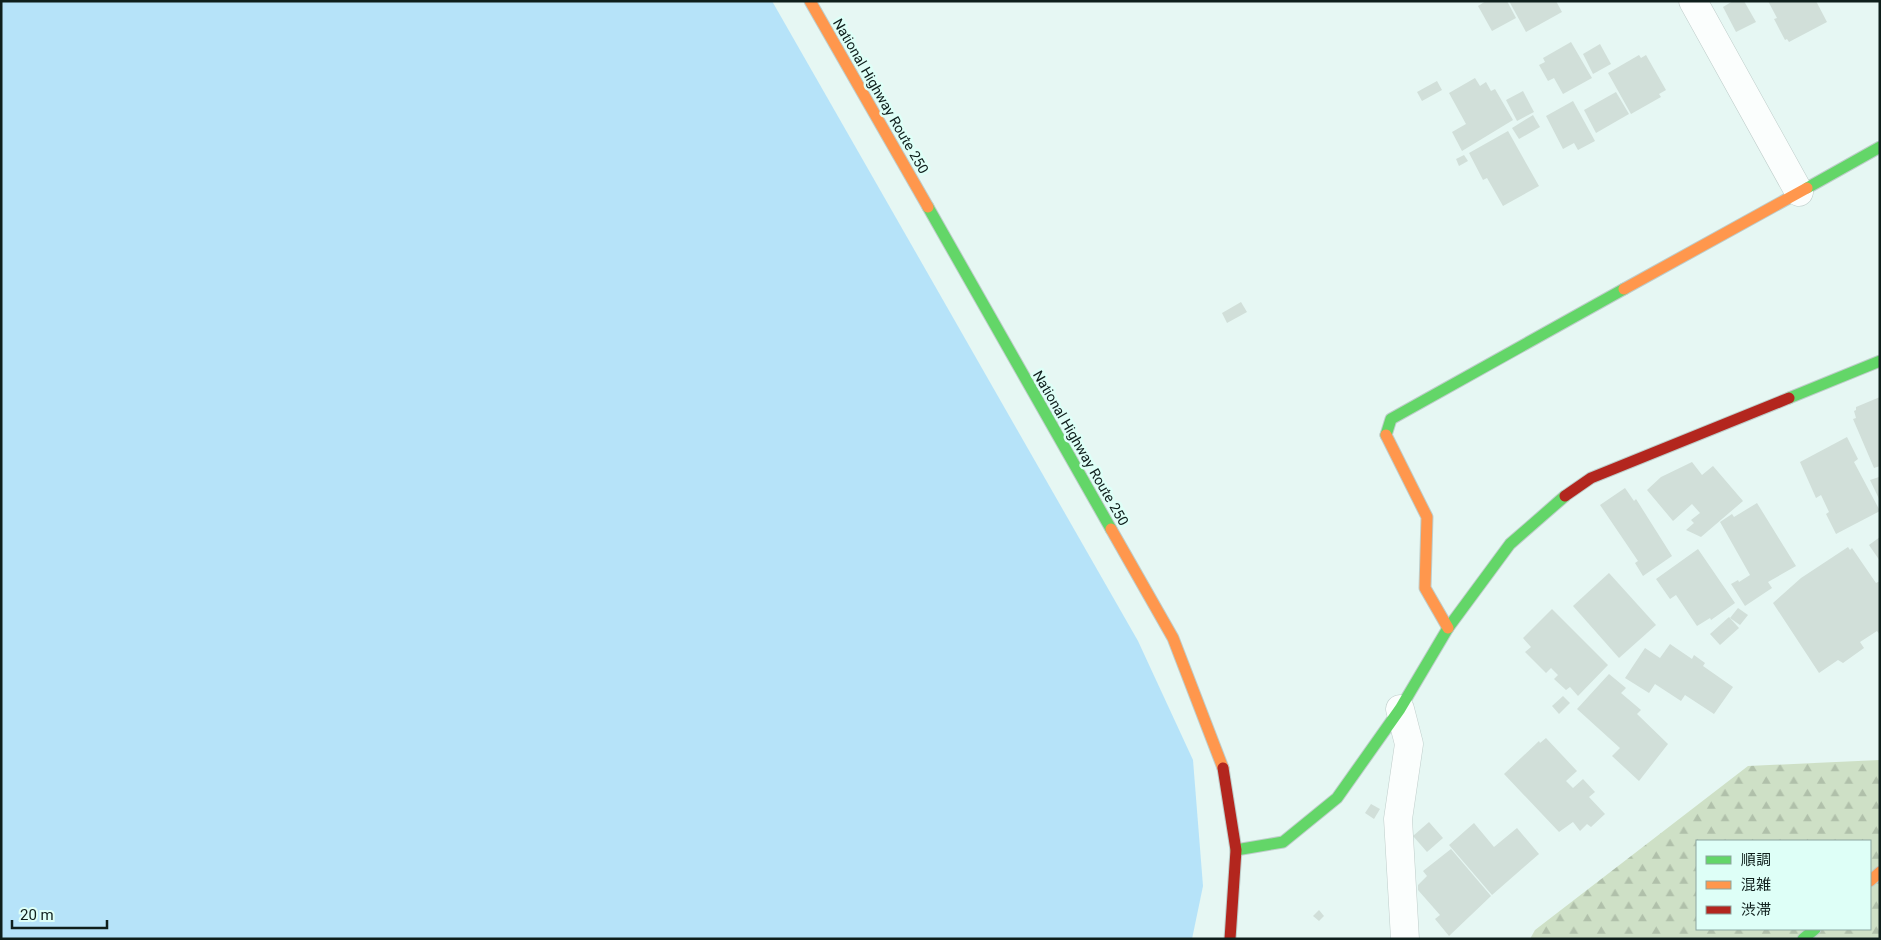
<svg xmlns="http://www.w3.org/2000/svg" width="1881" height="940" viewBox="0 0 1881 940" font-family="Roboto,'Noto Sans JP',sans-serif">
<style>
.forest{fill:url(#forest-firs);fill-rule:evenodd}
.water{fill:#b6e3f9}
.building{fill:#d1dfd9}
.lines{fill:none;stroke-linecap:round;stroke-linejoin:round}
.street-casing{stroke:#becdca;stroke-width:29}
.fast-casing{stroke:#becdca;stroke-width:13}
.slow-casing{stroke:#becdca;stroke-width:13}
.jam-casing{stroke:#becdca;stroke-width:13}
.street{stroke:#fbfefd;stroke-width:28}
.fast{stroke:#63d668;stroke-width:11}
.slow{stroke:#ff974d;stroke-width:11}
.jam{stroke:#b3261e;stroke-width:11}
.labels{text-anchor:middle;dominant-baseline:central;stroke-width:5;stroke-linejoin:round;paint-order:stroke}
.street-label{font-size:14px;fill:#0f1f1c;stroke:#defff7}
</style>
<defs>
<pattern id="forest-firs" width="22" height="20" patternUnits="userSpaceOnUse" patternTransform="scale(1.25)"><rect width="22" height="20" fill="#cee0c6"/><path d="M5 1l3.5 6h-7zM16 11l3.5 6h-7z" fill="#b0c0aa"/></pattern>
</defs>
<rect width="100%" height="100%" fill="#e6f7f3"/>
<path class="forest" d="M1880,760v179h-350l5,-9 213,-164zM1697,841h173v88h-173z"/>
<path class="water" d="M1,1h771l366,640 55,119 10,126 -11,53h-1191z"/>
<g class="building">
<path d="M1486,1h21l9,17 -24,13 -14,-25z"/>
<path d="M1509,1h47l6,11 -36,20z"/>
<path d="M1733,1h11l12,21 -20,10 -13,-25z"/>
<path d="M1768,1h48l11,21 -38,20 -2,-3 -2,1 -11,-21 3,-1z"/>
<path d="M1571,42l21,36 -29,16 -9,-16 -6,3 -9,-16 6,-3 -2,-4z"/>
<path d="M1600,44l11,20 -18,10 -10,-20z"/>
<path d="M1639,55l2,3 5,-3 20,35 -7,4 2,3 -30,17 -23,-41z"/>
<path d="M1475,78l5,8 6,-4 5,9 4,-2 18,31 -51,31 -10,-19 14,-8 -17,-31z"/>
<path d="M1437,81l5,9 -20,11 -5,-9z"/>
<path d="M1523,91l11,21 -17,9 -11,-21z"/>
<path d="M1616,92l13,22 -33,19 -12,-23z"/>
<path d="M1573,101l22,40 -17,9 -4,-7 -11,6 -17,-33z"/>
<path d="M1533,115l7,12 -21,12 -7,-11z"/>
<path d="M1508,131l31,55 -36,20 -16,-28 -4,2 -14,-27z"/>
<path d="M1464,155l4,6 -9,5 -3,-7z"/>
<path d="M1241,302l6,10 -20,11 -5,-10z"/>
<path d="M1880,397v69l-6,2 -21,-49 3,-1 -2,-7 2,-1v-3z"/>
<path d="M1847,437l11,22 -4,3 26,49 -44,23 -10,-20 3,-2 -8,-17 -5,3 -16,-36z"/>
<path d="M1692,462l10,13 11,-9 30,35 -42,36 -15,-7 8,-7 -3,-3 9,-7 -8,-9 -19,17 -26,-31 14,-13z"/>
<path d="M1879,477l1,2v22l-10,-21z"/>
<path d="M1625,488l9,13 2,-2 36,57 -29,20 -8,-13 3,-2 -38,-56z"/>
<path d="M1757,503l39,63 -28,16 4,6 -27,18 -14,-22 7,-4 1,2 11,-7 -30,-53 12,-8 2,3z"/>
<path d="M1880,537v24l-11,-16z"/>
<path d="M1848,547l2,3 2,-2 24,35 4,-2v54l-3,-4 -17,11 4,6 -21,15 -5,-3 -19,13 -46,-70 28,-25z"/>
<path d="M1698,549l37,54 -24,17 -1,-2 -13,8 -21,-31 -6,4 -14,-20z"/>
<path d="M1609,573l47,52 -37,33 -46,-52z"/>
<path d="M1738,608l10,7 -8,10 -10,-7z"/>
<path d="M1552,609l56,56 -30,31 -8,-9 -4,3 -12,-11 4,-4 -7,-7 -5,5 -21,-21 6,-5 -8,-9z"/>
<path d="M1729,617l10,11 -19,17 -10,-11z"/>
<path d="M1670,644l22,15 2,-4 11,8 -2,3 30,21 -19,27 -29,-19 -4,6 -26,-17 -6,9 -24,-15 20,-30 15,10z"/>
<path d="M1609,674l17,14 -5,5 20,17 -4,4 31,30 -29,37 -27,-25 8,-8 -43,-39z"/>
<path d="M1563,696l7,7 -11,11 -7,-8z"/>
<path d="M1546,738l31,33 -11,10 7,7 10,-9 12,13 -6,5 16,17 -14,13 -4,-3 -7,7 -7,-9 -14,10 -55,-58 35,-33 1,2z"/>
<path d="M1371,804l9,5 -6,10 -9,-6z"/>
<path d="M1429,822l14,16 -16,14 -14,-16z"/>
<path d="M1474,823l20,24 23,-19 22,26 -47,41 -43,-50z"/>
<path d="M1451,849l40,47 -42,40 -14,-17 5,-4 -22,-25v-5l9,-9 -4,-5z"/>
<path d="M1319,910l5,6 -5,5 -6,-5z"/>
</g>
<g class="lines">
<defs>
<g id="street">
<path d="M1693,1l106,191"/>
<path d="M1400,709l9,35 -11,75 7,120"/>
</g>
<g id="fast">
<path d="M1807,188l73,-41"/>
<path d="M928,207l183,322"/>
<path d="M1789,398l91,-37"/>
<path d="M1386,435l5,-16 233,-130"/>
<path d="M1236,850l47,-8 54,-44 63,-89 48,-81 62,-84 55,-48"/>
<path d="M1803,939l12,-10"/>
</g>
<g id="slow">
<path d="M810,1l118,206"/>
<path d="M1624,289l183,-101"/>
<path d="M1386,435l41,82 -2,71 23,40"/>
<path d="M1111,529l62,109 50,130"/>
<path d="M1870,881l10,-9"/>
</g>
<g id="jam">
<path d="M1565,496l26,-18 198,-80"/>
<path d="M1223,768l13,82 -6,89"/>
</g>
</defs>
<use href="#street" class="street-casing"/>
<use href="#fast" class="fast-casing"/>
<use href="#slow" class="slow-casing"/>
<use href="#jam" class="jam-casing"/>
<use href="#street" class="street"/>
<use href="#fast" class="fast"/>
<use href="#slow" class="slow"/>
<use href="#jam" class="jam"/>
</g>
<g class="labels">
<g class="street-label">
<text transform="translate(881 96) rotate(60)">National Highway Route 250</text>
<text transform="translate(1081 448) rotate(60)">National Highway Route 250</text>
</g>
</g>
<rect width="1881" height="940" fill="none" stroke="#0f1f1c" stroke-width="5"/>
<rect x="1696" y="840" width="175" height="90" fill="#defff7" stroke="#8ba59f"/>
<rect x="1706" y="856" width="25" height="8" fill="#63d668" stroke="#8ba59f"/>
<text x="1741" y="865" font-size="15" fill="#0f1f1c">順調</text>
<rect x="1706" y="881" width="25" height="8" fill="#ff974d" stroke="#8ba59f"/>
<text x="1741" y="890" font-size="15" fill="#0f1f1c">混雑</text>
<rect x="1706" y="906" width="25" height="8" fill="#b3261e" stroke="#8ba59f"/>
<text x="1741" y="915" font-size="15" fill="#0f1f1c">渋滞</text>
<path d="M12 920v8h95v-8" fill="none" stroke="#0f1f1c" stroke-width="2.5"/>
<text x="20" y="920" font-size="15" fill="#0f1f1c" stroke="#defff7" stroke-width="4" paint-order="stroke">20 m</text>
</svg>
